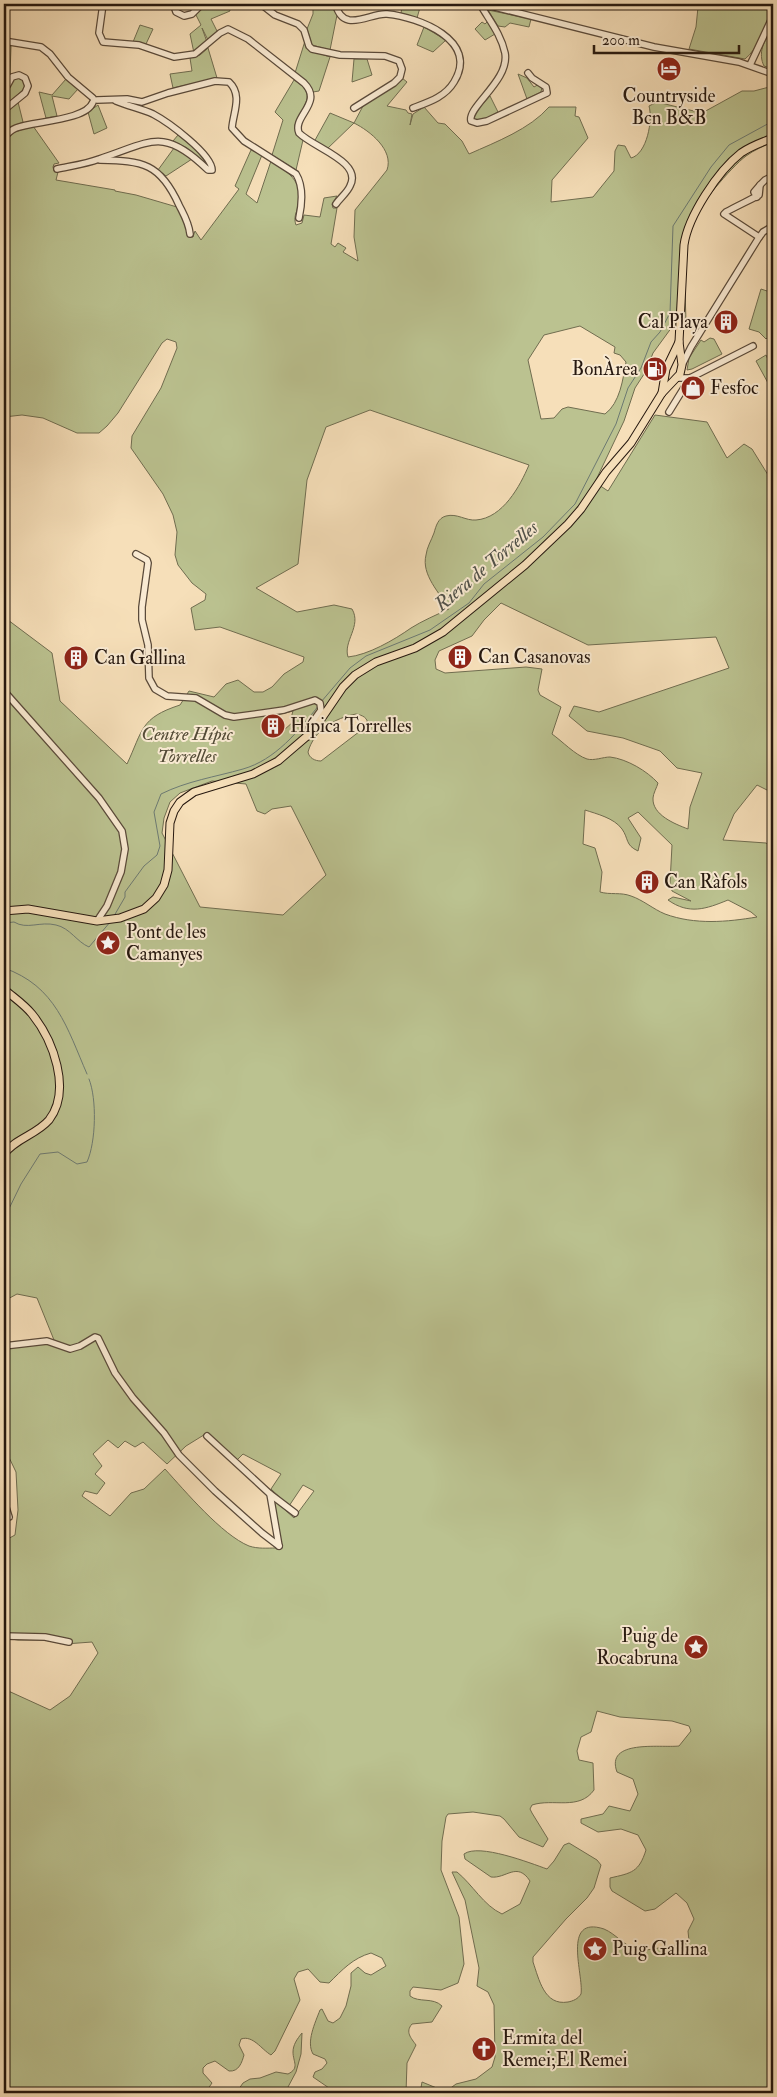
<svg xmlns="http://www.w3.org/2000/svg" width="777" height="2097" viewBox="0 0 777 2097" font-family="'IM FELL Double Pica',serif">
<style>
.green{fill:#bbc290;stroke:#706d50;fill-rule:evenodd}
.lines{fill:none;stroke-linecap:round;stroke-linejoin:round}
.stream{stroke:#6d7a72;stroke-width:1}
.minor-casing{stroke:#5a4a3a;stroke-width:8}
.major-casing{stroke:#26180f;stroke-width:9}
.minor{stroke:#f9ead2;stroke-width:5.5}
.major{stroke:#f6dfb9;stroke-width:7}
.labels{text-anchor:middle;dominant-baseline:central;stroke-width:4;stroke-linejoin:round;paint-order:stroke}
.poi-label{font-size:19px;fill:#26180f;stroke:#f9ead2;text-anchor:start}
.park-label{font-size:19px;font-style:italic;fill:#534b36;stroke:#f9ead2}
.water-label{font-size:20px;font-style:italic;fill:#505149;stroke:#f9ead2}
</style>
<rect width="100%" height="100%" fill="#f6dfb9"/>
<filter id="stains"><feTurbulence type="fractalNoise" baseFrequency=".004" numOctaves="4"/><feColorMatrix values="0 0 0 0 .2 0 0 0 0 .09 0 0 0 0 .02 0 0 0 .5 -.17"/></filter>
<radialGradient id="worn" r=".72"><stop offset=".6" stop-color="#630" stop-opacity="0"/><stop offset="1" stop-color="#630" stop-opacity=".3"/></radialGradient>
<g class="green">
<path d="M206,4h22l2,7 -19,8 6,12 -9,9 -6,-12 5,14 -13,11 -4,-19 11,-9 -5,-10z"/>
<path d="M313,4h19l5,11 -7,35 -18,-5 -5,-16 6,-15z"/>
<path d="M402,4h19l-4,14 -16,-4z"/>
<path d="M694,4h56l21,7c-6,15 -13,38 -26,48l-56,-10 7,-22 2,-20z"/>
<path d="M488,10l43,9 -2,8 -19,-4 -5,4 -7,-1z"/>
<path d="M488,21l7,13 -10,6 -10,-11 7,-7 3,2z"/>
<path d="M140,25l13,4 -7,15 -13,-2z"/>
<path d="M424,27l22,13 -13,12 -16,-7z"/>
<path d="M773,32v37l-9,-3c-6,-12 -1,-27 9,-34z"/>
<path d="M305,41l4,9 21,7 -11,34 -6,1 -6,-10 -12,-9z"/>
<path d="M4,45l7,1 -1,30 -6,10z"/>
<path d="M208,48l9,30 -44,10 -3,-14 22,-3 -2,-13 10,-3z"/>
<path d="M354,59h13l5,16 -20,7z"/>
<path d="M518,74l9,4 7,9 5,-3 3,3 -1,5 -14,7z"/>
<path d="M17,77l6,3 2,8 -16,14 -5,-1v-14l5,1 3,-7z"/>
<path d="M402,78l5,4 -20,24 19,4 2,3 4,1 -2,11 3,-11 11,-7 14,16 7,1 17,17 7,13c27,-12 61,-25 80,-47h27l-1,9 4,1 9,21 -36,42 -1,22 42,-5 21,-26 1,-20 3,-6 7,1 6,12c16,-4 22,-38 18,-52l8,-4 45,11 40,-22h12l19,-5v56c-9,4 -19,8 -27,14 -15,11 -50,53 -56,69 -9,26 -4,73 -4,101l-14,1 -19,26 -7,18 -11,17 -11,33 -28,59v3l12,8 47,-76 52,7 20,36 17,-14 8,5 21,34v310l-16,-8 -23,29 -11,26 43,3 7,5v1245h-353l2,-11 22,9 4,-1 8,-6 20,-5 16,-12 3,-10 -1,-52 -6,-13 -11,-6 2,-18 -14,-68 -13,-28h5c16,13 26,33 45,42l18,-10 10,-23c-13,-20 -24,-2 -39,-4l-26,-18 -1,-5c15,-11 66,9 83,15l7,-8 10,-16 5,-2 28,17 4,5 -7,23 -7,10 -21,21 -33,38v5c6,17 11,44 35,40 5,-1 10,-3 13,-8 3,-19 -20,-79 23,-65 12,5 19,16 32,20 15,4 30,-6 45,-2l8,-6 -1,-10 6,-12 -7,-16 -11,-10 -21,16 -10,2 -33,-20 -2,-4v-9c22,-5 29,-6 36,-28l-8,-15 -17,-6 -23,3 -17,-9v-4l22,-5 6,-8 21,5 8,-17 -5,-15 -16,-7c-12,-33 43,-24 62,-26l12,-15 -2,-5 -17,-5 -52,-4 -23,-6 -6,21 -10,5 -4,14 2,9 14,3 1,27c-15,21 -41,8 -62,15l-2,4 2,4 16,26 -5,8 -24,-10 -15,-18 -4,-3 -27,-4 -25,2 -2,3 -4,24 -1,29 18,47 5,47 -6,19 -17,7 -28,-3 -3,4v5c9,7 23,1 32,10l-10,16 -20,2c-7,8 -1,14 4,21l-9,18 -1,30h-74l-3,-5 -16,-11 2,-5 7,-3 5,-6 -2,-4 -12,-5c-7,-12 2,-31 7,-44l2,-1 6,12 5,2 7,-5 6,-12 5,-20v-13l7,-6 7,6 6,2 15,-9 -4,-8 -11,-5c-18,5 -29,17 -42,30l-9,-1 -12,-13 -10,3 -4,7 6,21 -25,51 -4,4c-10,-6 -18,-20 -30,-16l-2,6 5,10c-2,7 -5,17 -15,16l-14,-10 -8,3 -4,4v5l9,10 -7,10h-201v-404l46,21 20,-14 28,-43 -6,-11 -27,2 -21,-4h-26l-14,-2v-97l11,-6 3,-25 -2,-38 -12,-25v-63l3,-4 -3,-1v-36l50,-3 -17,-42 -20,-4 -13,7v-684l48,36 8,48 67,63c16,-34 13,-46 53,-59l9,-14 25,6 12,-13 12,-4 16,12h9l9,-5 12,-13 19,-12 1,-5 -84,-30 -25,3 -4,-22 14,-8 1,-6 -14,-11 -14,-18 -3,-10 2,-23 -4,-17 -10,-21 -32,-46 1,-12 29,-48 16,-40 -1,-6 -9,-3 -5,4 -44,70 -11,13 -8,7h-22l-34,-15 -21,-3 -18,2v-273l8,-11 21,-7 26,37 -5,1 -1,3 1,4 4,1 -2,8 59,10v1l21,4 41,12 10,20 1,9 5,1 2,-6 6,9 38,-51 -4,-3 16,-36 11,5 -16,39 11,9 14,-42c20,13 34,22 26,49 -2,6 -3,9 -1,15l6,-2 2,-8 16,2 4,-19 13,-2 -5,8 1,4h4l-6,36 4,3 3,-4 8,5 -3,4 15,9 -4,-24 1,-27 32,-40c7,-20 -17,-39 -33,-47l-27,26 -13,-7 16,-29 24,10 9,-17 33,-21zM580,326l35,21 -1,6 6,2 6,7c-3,17 -6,41 -21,52l-37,-7 -6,2 -8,9 -13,1 -13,-59 16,-25zM370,410l159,55c-9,21 -26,53 -53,55 -10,1 -19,-7 -30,-4 -8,2 -10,10 -12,17 -3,8 -7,14 -8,22 -5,20 14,38 23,54 -13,6 -27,12 -38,19 -17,12 -43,27 -63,29 -5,-16 14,-31 4,-48l-18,-4 -37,7 -41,-24 42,-24 9,-84 19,-53zM501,603l87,42 128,-8 13,31 -130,44 -25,-6 -5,10 18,15 36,7 37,13 17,17 25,5 -12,34 -2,22c-13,-5 -36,-14 -35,-31 0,-4 4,-11 5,-15 -11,-12 -31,-24 -48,-26 -7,0 -16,4 -23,2 -12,-4 -25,-18 -35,-25l9,-27 -21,-12 -2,-5 4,-21 -16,-2 -81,6 -9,-4 -1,-9 4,-9 33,-15 12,-16zM293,711l-2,7 2,4 -9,8 -7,-15zM356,714c6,1 13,4 11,11l-3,3 -43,33c-6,0 -12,-3 -13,-9 6,-22 27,-34 48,-38zM212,781l34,3 11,27 8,3 7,-5 19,-3 35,69 -43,40 -83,-8 -38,-74 2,-15 6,-16 10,-9zM585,810c12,4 29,8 37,19 7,10 3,16 16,22l3,-13 -13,-20 10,-6 34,33 -2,38 2,8 19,10 -18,-4 -5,3c21,15 38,9 60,0l23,12 6,5c-30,5 -62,8 -92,-3 -12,-5 -22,-14 -34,-18 -10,-4 -21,-1 -31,-4l2,-20 -7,-24 -12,-4zM207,1433l30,27 6,-6 38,20 -10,15 18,17 14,-21 11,6 -20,27 -21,-19 8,45 -5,4c-9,0 -18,1 -27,-2 -27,-11 -64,-55 -84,-77l-21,20 -13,4 -21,23 -28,-20 3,-5 12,3 8,-11 -10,-9 7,-8 -9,-12 15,-14 10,8 7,-7 10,6 8,-5 24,22 19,-18z"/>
<path d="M66,79l12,10 -9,10 -17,-3 5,20 -11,2 -7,-26 13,3z"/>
<path d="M294,80c25,15 8,25 1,45l2,8 6,7 -7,30 -24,-15 11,-35 -8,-8z"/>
<path d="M490,96l8,16 -17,9 -8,-2v-4z"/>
<path d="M18,102l5,20 -14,6 -5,6v-21z"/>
<path d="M98,105l9,23 -13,6 -6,-22z"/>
<path d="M178,135l16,13 15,18 -22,-18 -14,-7z"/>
<path d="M174,148l18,11 -26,17 -8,-6z"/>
<path d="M761,289l12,4v43l-3,-1 -4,4 -7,-7 -10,-3z"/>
<path d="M710,338l4,1 8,15 -30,15 -5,1 2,-12 12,-18 3,2z"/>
<path d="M766,355l7,15v10l-5,3 -12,-22z"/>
<path d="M302,2033l-1,21 -5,18 -8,15 2,5 3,1h-57l7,-10 7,-4 10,-1 16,-6 12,2c12,-6 5,-12 5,-22 0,-7 4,-13 9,-19z"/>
</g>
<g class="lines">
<g class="stream">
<path d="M321,702l29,-34 16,-12 64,-26 39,-27 15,-19 59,-47 32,-33 41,-80 12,-36 13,-20 10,-26 9,-10 10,-19 3,-87 38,-59 18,-22 44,-24"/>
<path d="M114,916l11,-19v-5l19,-26 13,-11 3,-9 -6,-34 7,-18c26,-13 54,-17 82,-25 32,-9 56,-38 76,-64"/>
<path d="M4,923l10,-1c13,8 26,-1 42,3 14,3 21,17 33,22l22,-26"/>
<path d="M4,968c52,18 63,60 83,106"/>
<path d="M4,1219l17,-35 19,-30 18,-2 19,12 10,-2c9,-20 10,-63 2,-83"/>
</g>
<defs>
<g id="minor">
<path d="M103,4l-4,29 4,9 36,3 35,12 21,-3 25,-21 8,-4 20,10 56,44c20,20 -12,33 -5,50 15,15 64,29 51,53 -3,7 -10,12 -14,18"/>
<path d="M168,4l6,2 14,-2"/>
<path d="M261,4l14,11 23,9 6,6 5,16 3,3 28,6 45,1 14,5 3,8 -2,8 -6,6 -40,25"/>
<path d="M335,4c3,7 5,14 14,16 13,2 26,-7 38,-6 31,3 93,26 67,68 -9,15 -25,20 -41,26"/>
<path d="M480,4c9,16 21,30 25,49 5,27 -38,54 -34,68l6,2 10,-2 60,-28 -1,-6 -14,-9 -4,-5"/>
<path d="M483,4l171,43 85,15 34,12"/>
<path d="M174,6l2,6 8,4 8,-2 10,-10"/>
<path d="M4,9l1,-5"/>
<path d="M4,41l37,6 9,7 18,23 25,21"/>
<path d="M750,65l23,-49"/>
<path d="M97,100l30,-1 15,3 26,-9 47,-12 14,1c14,13 4,31 3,46l12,13 52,33c8,13 6,30 3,44"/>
<path d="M4,110l21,-17 3,-7 -3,-8 -6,-3 -7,2 -5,9"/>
<path d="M4,138c3,-4 7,-8 12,-10 17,-7 70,-7 77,-26"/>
<path d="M100,160c43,1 60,3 79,45 5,10 10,18 11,29"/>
<path d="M57,169c14,-3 29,-5 42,-10 52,-17 64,-33 109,11h4c0,-16 -44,-48 -59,-56 -11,-5 -25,-8 -37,-13"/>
<path d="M760,185l5,-5 8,-4"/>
<path d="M757,197l-3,-5 6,-7 -1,10c-11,6 -22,11 -33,17l-2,2 35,23"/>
<path d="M682,365l9,-18 67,-108 5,-7 10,-6"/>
<path d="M677,378h13l63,-32"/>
<path d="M669,412l21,-34"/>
<path d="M136,554l11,6 1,3 -6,44v13l6,25 1,33 6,11 12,7 29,2 29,17 9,2 50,-7 31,-10 5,3 1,7 -12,17 -2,10"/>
<path d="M4,691l95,107 23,33 3,18 -4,23 -14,34 -10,15"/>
<path d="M4,1346l43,-5 23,8 10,-3 15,-9 3,1 17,35 18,25 31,35 15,22 36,36 47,42 17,13"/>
<path d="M207,1436l63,58 9,52"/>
<path d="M270,1494l25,19"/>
<path d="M4,1501l5,16"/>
<path d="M4,1636l41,1 24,5"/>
</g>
<g id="major">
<path d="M662,393l4,-24 13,-27"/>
<path d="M4,911l24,-2 69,12 23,-3 24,-9 12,-11 8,-13 4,-15 2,-47 4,-12 6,-9 14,-10 59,-18 25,-13 35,-30 30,-44 12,-12 21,-13 39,-14 28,-16 82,-67 43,-41 13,-15 25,-37 25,-29 31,-50 18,-19 2,-9 -3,-23 5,-97c4,-29 34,-74 57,-92 10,-7 21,-11 32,-15"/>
<path d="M4,989c9,8 20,15 28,25 21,26 40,76 17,106 -13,15 -33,18 -45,34"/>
</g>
</defs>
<use href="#minor" class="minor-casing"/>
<use href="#major" class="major-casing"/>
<use href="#minor" class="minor"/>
<use href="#major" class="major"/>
</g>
<defs>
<symbol id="hotel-disc" viewBox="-11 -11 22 22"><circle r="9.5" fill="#8f2418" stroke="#f9ead2"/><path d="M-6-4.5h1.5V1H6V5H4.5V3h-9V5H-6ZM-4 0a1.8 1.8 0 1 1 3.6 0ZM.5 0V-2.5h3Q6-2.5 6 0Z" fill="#fff"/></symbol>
<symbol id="building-disc" viewBox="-11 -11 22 22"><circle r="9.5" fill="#8f2418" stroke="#f9ead2"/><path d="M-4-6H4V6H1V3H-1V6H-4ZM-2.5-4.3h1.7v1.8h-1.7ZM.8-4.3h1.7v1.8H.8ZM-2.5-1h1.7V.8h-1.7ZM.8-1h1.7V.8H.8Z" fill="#fff"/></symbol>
<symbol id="fuel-disc" viewBox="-11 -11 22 22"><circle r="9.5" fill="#8f2418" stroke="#f9ead2"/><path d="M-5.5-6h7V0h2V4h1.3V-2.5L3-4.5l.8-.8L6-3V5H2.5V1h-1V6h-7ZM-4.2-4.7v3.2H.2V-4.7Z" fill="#fff"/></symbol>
<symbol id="shop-disc" viewBox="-11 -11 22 22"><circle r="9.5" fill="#8f2418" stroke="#f9ead2"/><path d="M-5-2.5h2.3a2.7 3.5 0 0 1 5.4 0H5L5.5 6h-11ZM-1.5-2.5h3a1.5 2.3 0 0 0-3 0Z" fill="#fff"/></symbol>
<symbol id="sight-disc" viewBox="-11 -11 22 22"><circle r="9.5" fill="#8f2418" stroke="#f9ead2"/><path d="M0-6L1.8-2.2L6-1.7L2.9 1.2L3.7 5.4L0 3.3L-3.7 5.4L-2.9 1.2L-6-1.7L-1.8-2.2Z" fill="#fff"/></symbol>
<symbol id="church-disc" viewBox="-11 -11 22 22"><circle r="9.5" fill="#8f2418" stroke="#f9ead2"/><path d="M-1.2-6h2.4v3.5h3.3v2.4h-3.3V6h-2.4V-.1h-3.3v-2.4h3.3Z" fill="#fff"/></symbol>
</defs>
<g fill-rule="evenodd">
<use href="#hotel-disc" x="655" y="55" width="28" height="28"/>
<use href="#building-disc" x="712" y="308" width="28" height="28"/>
<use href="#fuel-disc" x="641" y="355" width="28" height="28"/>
<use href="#shop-disc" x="679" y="374" width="28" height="28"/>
<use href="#building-disc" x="446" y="643" width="28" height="28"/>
<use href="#building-disc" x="62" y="644" width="28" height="28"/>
<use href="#building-disc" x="259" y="712" width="28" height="28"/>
<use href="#building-disc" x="633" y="868" width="28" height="28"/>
<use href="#sight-disc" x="94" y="929" width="28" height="28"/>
<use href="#sight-disc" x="682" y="1633" width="28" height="28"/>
<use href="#sight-disc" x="581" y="1935" width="28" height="28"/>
<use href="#church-disc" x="470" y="2035" width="28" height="28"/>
</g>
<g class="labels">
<g class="poi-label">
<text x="669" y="96" text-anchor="middle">Countryside<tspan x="669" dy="22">Bcn B&amp;B</tspan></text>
<text x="708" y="322" text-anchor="end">Cal Playa</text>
<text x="638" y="369" text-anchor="end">BonÀrea</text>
<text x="710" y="388">Fesfoc</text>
<text x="478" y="657">Can Casanovas</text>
<text x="94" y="658">Can Gallina</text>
<text x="290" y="726">Hípica Torrelles</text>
<text x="664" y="882">Can Ràfols</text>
<text x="126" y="932">Pont de les<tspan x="126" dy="22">Camanyes</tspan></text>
<text x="678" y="1636" text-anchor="end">Puig de<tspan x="678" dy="22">Rocabruna</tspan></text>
<text x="612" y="1949">Puig Gallina</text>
<text x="502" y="2038">Ermita del<tspan x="502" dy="22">Remei;El Remei</tspan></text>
</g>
<g class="park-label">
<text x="187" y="734">Centre Hípic<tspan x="187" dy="22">Torrelles</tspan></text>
</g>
<g class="water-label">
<text transform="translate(486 566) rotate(-40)">Riera de Torrelles</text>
</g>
</g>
<rect width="777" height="2097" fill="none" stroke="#f6dfb9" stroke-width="20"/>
<rect x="5" y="5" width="767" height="2087" fill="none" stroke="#26180f" stroke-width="2.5"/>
<rect x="10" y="10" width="757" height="2077" fill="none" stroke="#26180f"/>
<path d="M594 45v8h145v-8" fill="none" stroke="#26180f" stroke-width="2.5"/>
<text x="602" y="45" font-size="15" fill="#26180f" stroke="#f9ead2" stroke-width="4" paint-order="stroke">200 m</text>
<rect width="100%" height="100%" filter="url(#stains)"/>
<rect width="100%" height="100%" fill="url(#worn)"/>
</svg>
